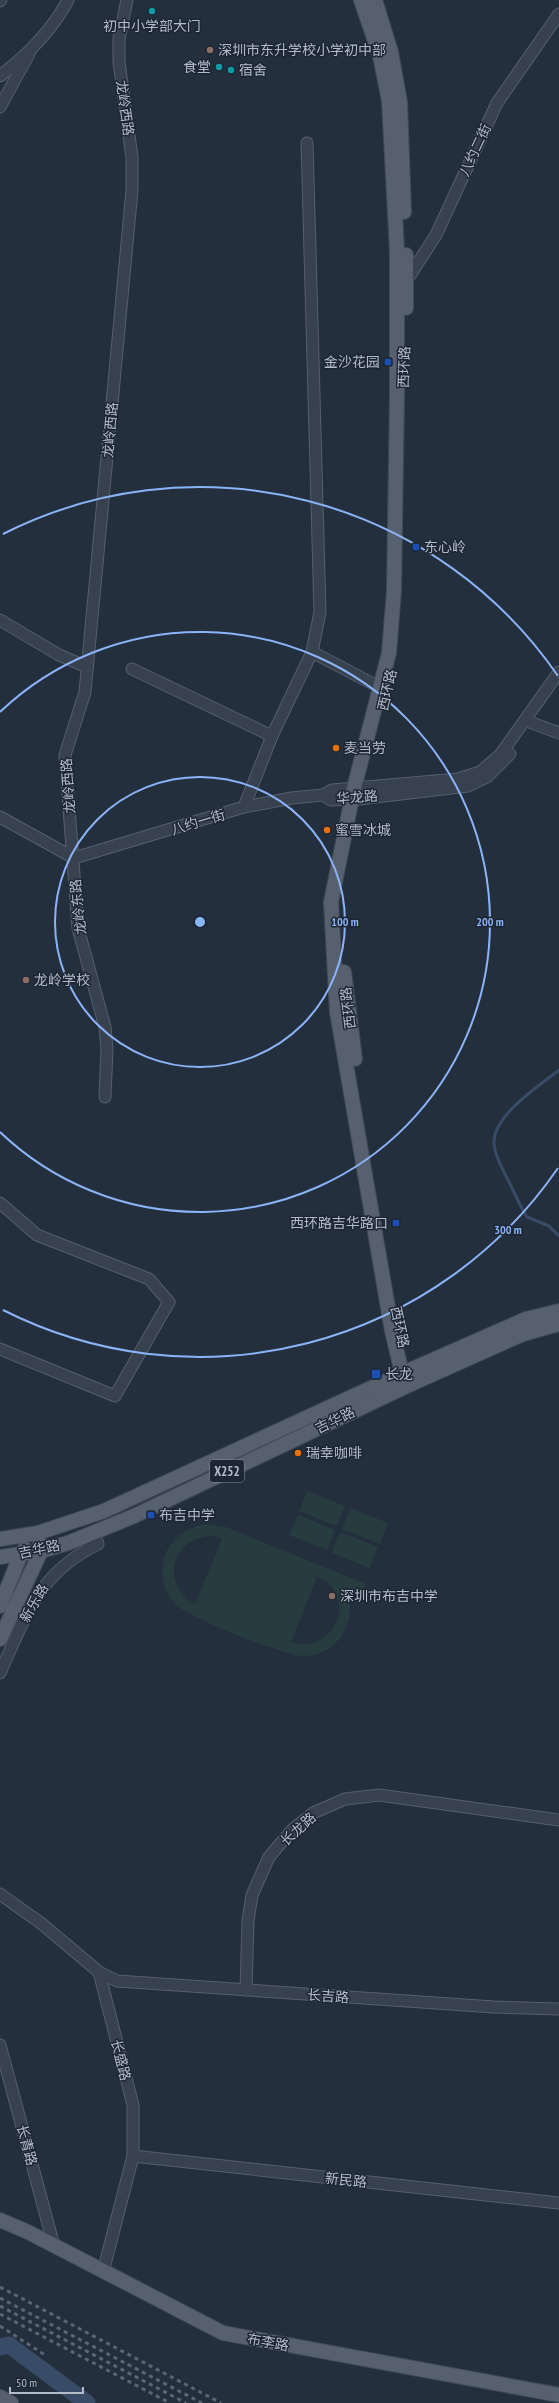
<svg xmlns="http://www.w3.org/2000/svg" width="559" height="2403" viewBox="0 0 559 2403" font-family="'PT Sans Narrow','Noto Sans SC',sans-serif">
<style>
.green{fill:#263c3f;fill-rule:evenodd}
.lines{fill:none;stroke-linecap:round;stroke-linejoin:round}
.stream{stroke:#394c67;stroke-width:3}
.river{stroke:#394c67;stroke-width:17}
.minor-casing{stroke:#565f6c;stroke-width:13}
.major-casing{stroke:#414a57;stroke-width:16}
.minor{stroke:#38414e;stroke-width:11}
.major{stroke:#56606e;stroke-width:14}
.rail{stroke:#5a6575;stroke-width:3;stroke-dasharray:4 4;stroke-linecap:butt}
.ring{fill:none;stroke:#8ab4f8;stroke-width:2}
.culture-dot{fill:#0f9aa8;stroke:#1d2633;stroke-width:1.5}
.education-dot{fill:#8d6e63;stroke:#1d2633;stroke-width:1.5}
.transit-dot{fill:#1a4fb4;stroke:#1d2633;stroke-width:1.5}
.food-dot{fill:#e8710a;stroke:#1d2633;stroke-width:1.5}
.labels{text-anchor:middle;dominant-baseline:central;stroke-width:3;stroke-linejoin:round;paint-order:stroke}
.shield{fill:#1d2633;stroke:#878f9c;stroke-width:1}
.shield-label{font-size:13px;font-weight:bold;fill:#b4bcc9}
.poi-label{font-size:14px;fill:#b4bcc9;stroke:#1d2633;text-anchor:start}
.street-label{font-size:14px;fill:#b4bcc9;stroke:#1d2633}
.centre{fill:#8ab4f8;stroke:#1d2633;stroke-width:2}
.ring-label{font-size:12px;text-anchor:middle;font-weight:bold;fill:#8ab4f8;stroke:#1d2633;stroke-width:3;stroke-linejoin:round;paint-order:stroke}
</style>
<rect width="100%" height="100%" fill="#242f3e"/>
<g class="green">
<path d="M307,1491l38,15 -8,20 -38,-15z"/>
<path d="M350,1508l38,15 -8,21 -38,-15z"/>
<path d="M298,1515l37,15 -8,20 -38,-15z"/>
<path d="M207,1524l19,3 140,57 -4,10 -16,-6c13,30 -6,67 -41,68 -18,1 -115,-38 -129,-51 -13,-13 -17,-34 -11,-50 8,-19 23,-28 42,-31zM215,1536l7,3 -27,65c-37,-20 -22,-70 20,-68zM317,1577c42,16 20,78 -26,65z"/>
<path d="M340,1532l38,15 -8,21 -38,-15z"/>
</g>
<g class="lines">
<path class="stream" d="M559,1070c-20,16 -67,46 -65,74 1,12 8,24 13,34 7,13 12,27 20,39l22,9 10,10"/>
<path class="river" d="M0,2347l9,-2 78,58"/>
<defs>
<g id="minor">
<path d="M0,1l1,-1"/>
<path d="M0,76c26,-20 53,-47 68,-76"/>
<path d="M0,107l29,-53"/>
<path d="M405,283l31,-48 61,-132 62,-89"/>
<path d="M0,620l59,35 28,12"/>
<path d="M312,652l69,36"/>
<path d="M132,669l140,67"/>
<path d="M532,723l27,10"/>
<path d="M323,795l8,5 28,-1 109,-13 19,-9 23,-23"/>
<path d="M244,807l28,-71 40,-84 8,-40 -13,-469"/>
<path d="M0,817l74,41"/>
<path d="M74,858l170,-51 48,-9 31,-3 9,-5 126,-11 22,-7 20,-17 59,-83"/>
<path d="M105,1097l2,-48 -2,-22 -27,-99 -13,-173 20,-63 47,-502v-33l-13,-95v-23l8,-39"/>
<path d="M0,1203l37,32 112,44 20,23 -54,94 -115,-47"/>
<path d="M0,1673c26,-57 38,-100 98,-129l-4,-11"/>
<path d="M0,1894l42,30 57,48 34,133v51l-30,116"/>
<path d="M99,1972l18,9 377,26 65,2"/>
<path d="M246,1990l2,-69 4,-26 17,-38 23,-27 21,-17 32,-14 34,-4 180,25"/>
<path d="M0,2045l54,201"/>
<path d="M133,2156l426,47"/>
</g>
<g id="major">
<path d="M361,0l19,56 9,45 8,150v145l-3,195 -5,62 -35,135 -23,114 6,110 55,319 10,42 9,11"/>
<path d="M375,0l16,52 9,50 4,110"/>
<path d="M406,255v53"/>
<path d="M344,972l11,87"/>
<path d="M0,1539l38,-6 66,-22 306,-141 116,-51 33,-8"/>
<path d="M0,1557l41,-6 27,-8 66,-27 277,-132 112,-50 36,-10"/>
<path d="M0,1606l21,-52 4,-5"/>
<path d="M0,1639l41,-88 -1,-8"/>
<path d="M0,2220l28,12 195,101 336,62"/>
<path d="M0,2397l11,6"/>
</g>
</defs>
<use href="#minor" class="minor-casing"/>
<use href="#major" class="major-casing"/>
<use href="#minor" class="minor"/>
<use href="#major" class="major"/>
<g class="rail">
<path d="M0,2287l221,116"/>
<path d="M0,2298l202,105"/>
<path d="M0,2306l186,97"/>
<path d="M0,2314l170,89"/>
<path d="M0,2326l45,29"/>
</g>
</g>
<g class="ring">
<circle cx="200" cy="922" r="145"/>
<path d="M0 712A290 290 0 1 1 0 1132"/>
<path d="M558 1168A435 435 0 0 1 3 1310M3 534A435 435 0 0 1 558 676"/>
</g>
<g class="culture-dot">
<circle cx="152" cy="11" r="4"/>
<circle cx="219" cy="67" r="4"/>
<circle cx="231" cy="70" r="4"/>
</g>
<g class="education-dot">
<circle cx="210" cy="50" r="4"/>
<circle cx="26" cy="980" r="4"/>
<circle cx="332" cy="1596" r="4"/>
</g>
<g class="transit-dot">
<rect x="384" y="358" width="8" height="8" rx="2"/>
<rect x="412" y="543" width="8" height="8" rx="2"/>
<rect x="392" y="1219" width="8" height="8" rx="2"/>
<rect x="371" y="1369" width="10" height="10" rx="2"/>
<rect x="147" y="1511" width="8" height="8" rx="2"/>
</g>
<g class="food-dot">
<circle cx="336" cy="748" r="4"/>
<circle cx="327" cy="830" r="4"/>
<circle cx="298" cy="1453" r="4"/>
</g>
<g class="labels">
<rect class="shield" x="210" y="1460" width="34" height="22" rx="3"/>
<g class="shield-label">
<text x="227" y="1471">X252</text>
</g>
<g class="poi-label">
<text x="152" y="26" text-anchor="middle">初中小学部大门</text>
<text x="218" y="50">深圳市东升学校小学初中部</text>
<text x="211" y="67" text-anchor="end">食堂</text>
<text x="239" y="70">宿舍</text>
<text x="380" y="362" text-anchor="end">金沙花园</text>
<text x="424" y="547">东心岭</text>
<text x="344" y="748">麦当劳</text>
<text x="335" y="830">蜜雪冰城</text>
<text x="34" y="980">龙岭学校</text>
<text x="388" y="1223" text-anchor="end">西环路吉华路口</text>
<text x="385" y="1374">长龙</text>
<text x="306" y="1453">瑞幸咖啡</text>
<text x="159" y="1515">布吉中学</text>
<text x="340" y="1596">深圳市布吉中学</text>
</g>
<g class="street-label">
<text transform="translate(125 108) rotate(82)">龙岭西路</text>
<text transform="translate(475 150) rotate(-65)">八约二街</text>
<text transform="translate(404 367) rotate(-88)">西环路</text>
<text transform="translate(110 430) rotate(-85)">龙岭西路</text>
<text transform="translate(387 690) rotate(-77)">西环路</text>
<text transform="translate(68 786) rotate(-94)">龙岭西路</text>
<text transform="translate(357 797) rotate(-4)">华龙路</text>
<text transform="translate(198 822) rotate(-17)">八约一街</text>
<text transform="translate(78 907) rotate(-96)">龙岭东路</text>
<text transform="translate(348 1008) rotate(-97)">西环路</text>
<text transform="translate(400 1327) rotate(78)">西环路</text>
<text transform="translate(335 1420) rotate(-26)">吉华路</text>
<text transform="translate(39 1549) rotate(-12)">吉华路</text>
<text transform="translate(34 1603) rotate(-60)">新乐路</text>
<text transform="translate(298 1829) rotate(-42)">长龙路</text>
<text transform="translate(328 1996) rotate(4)">长吉路</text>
<text transform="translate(121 2060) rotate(76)">长盛路</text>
<text transform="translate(27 2145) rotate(75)">长青路</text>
<text transform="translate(346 2180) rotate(6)">新民路</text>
<text transform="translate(268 2342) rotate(10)">布李路</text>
</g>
</g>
<circle cx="200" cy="922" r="6" class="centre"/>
<g class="ring-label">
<text x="345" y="926">100 m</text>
<text x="490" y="926">200 m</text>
<text x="508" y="1234">300 m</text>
</g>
<path d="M10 2387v6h73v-6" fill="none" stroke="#b4bcc9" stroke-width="2"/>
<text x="16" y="2387" font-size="12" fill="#b4bcc9" stroke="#1d2633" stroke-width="3" paint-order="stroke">50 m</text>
</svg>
